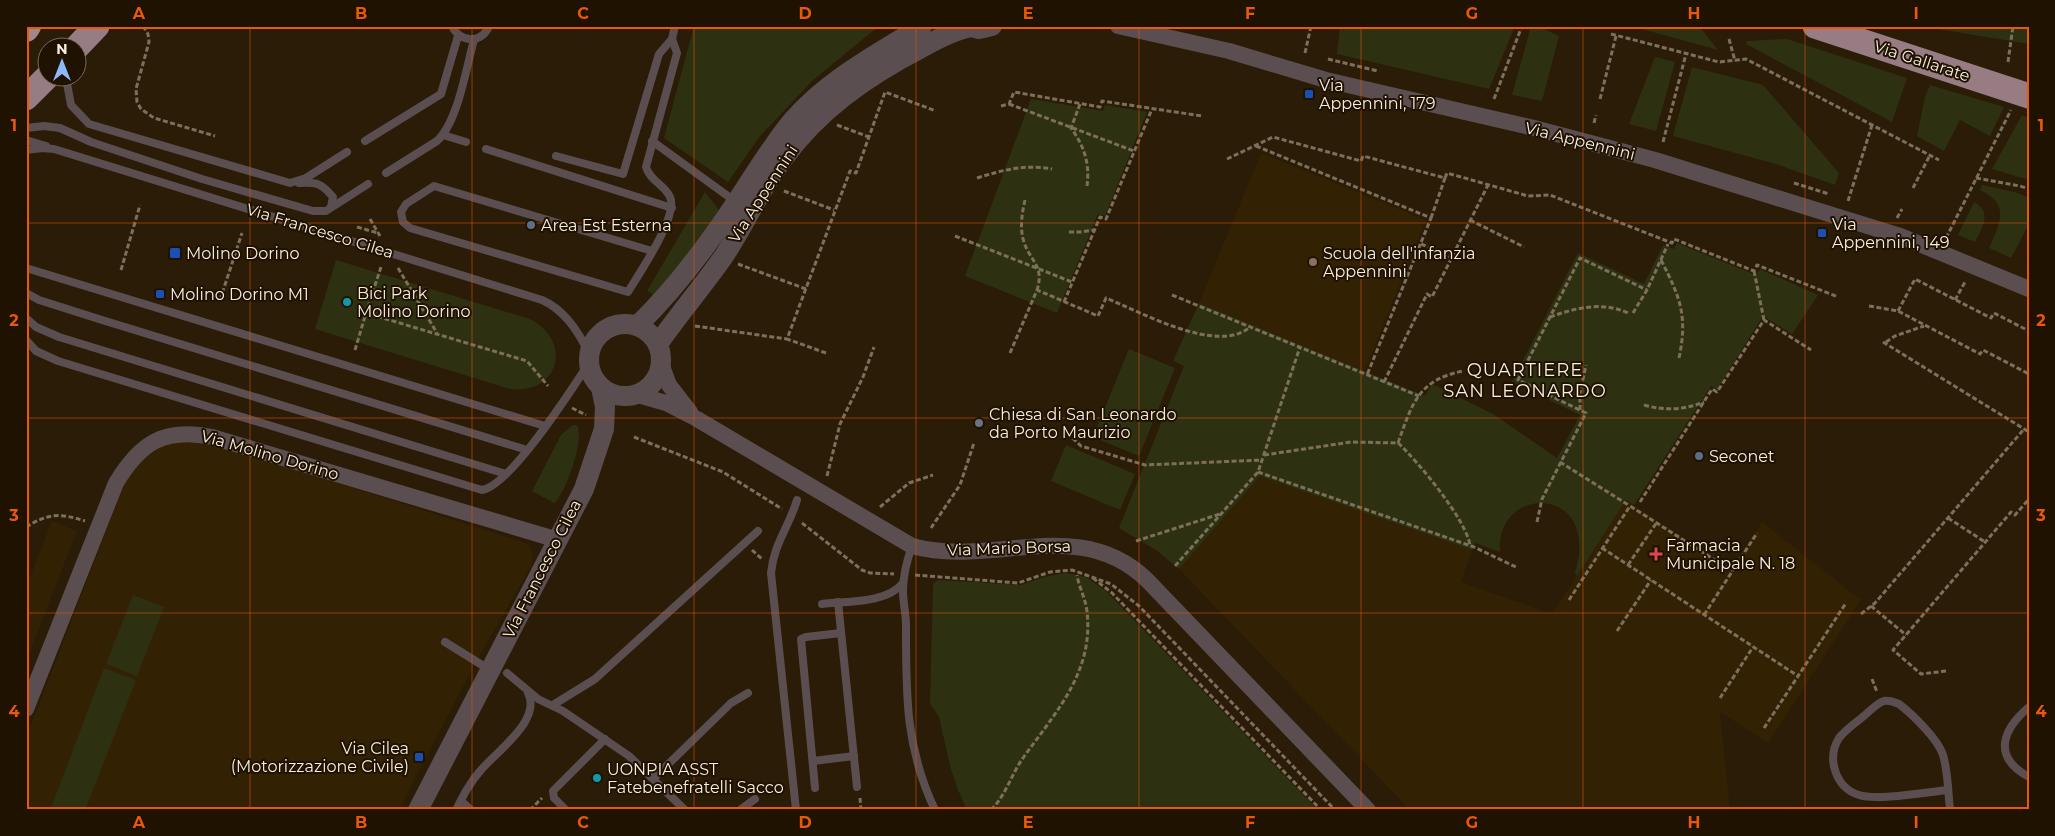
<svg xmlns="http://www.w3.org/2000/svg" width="2055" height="836" viewBox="0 0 2055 836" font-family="Montserrat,sans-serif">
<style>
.built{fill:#332104}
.green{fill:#2d3111}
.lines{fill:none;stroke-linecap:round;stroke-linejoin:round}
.path{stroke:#7c705d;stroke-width:3;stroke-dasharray:5 2.5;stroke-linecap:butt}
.service{stroke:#5b4e51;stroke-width:8}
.minor{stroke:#5b4e51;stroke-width:16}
.tertiary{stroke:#5b4e51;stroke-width:20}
.primary{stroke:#977c83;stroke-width:25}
.trunk{stroke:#a3858c;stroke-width:26}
.grid{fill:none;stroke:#e8590c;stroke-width:1;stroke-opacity:0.55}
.transit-dot{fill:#1a4fb4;stroke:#201200;stroke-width:2}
.service-dot{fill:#5c6f8a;stroke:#201200;stroke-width:2}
.education-dot{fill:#8d6e63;stroke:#201200;stroke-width:2}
.culture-dot{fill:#0f9aa8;stroke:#201200;stroke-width:2}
.worship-dot{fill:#6b7280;stroke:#201200;stroke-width:2}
.health-dot{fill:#e0444e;stroke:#201200;stroke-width:2}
.labels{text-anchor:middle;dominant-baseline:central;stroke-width:4;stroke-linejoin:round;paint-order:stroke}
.street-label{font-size:16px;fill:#f7ede0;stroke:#201200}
.poi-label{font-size:16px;fill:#f7ede0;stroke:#201200;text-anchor:start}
.neighbourhood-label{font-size:18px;letter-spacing:1px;fill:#f7ede0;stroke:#201200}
.neatline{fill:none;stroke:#e8590c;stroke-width:2}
.grid-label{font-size:16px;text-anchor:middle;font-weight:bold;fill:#e8590c}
</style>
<rect width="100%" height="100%" fill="#2a1c06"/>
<g class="built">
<path d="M1261,153l165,67 -61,151 -166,-68z"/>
<path d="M178,440l46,7 302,96 7,9 -2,14 -60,105 -62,119 -9,20h-374v-72l100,-258 9,-16 20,-17z"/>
<path d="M1260,476l212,74 -11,32 91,32 74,-114 105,69 31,-47 99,78 -93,143 -48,-31 10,98h-320l-231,-241z"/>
<path d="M52,521l25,10 -51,131v-75z"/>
</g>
<g class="green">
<path d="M694,26h185l-67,55 -52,55 -32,46 -64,-44z"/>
<path d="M1340,26h175l-26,63 -152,-35z"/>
<path d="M1531,26h7l21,10 -17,65 -30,-6z"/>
<path d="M1631,26h68l19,24z"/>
<path d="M1920,26h109v18z"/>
<path d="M1787,39l120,39 -15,44 -146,-78 1,-3z"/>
<path d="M1655,57l20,5 -19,69 -27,-7z"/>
<path d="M1692,67l71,18 76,88 -4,12 -59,-21 -103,-28z"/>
<path d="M1930,85l74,22 -14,29 -30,-16 -16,31 -27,-15 8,-39z"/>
<path d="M1031,99l72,12 2,-6 42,7 -42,104 -7,-2 -41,99 -92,-37z"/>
<path d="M2022,115l7,3v62l-37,-11z"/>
<path d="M1982,185l36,8 11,5v26l-18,34 -22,-10c11,-24 22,-44 -9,-58z"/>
<path d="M705,192l16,21 -67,82 -7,-4z"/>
<path d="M1974,202c19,10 8,26 1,40l-17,-7z"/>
<path d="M1677,243l79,32 4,-6 58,26 -26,39 -29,-18 -46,73 -6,-3 -77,119 -8,-5 -49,76 -2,-3c27,-89 -80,-90 -75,-21l-25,-9 -3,7 -212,-74 -81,93 -23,-19 -37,-22 65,-162 -11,-5 26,-58 226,93 7,-12 61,30 64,44 23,-43 -68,-33 66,-129 66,31 19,-39 11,4z"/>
<path d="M336,260l194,59c44,23 28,76 -20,70l-195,-60z"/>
<path d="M1129,349l46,19 -36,88 -46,-19z"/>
<path d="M573,425h4c8,14 -12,70 -23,78l-22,-12 29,-56z"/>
<path d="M1066,445l69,29 -15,36 -69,-29z"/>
<path d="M1065,573l21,4 20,14 212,219h-351l-9,-20 -8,-24 -11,-49 -9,-13 3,-120 5,-4 83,5 23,-8z"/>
<path d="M133,595l31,12 -27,69 -31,-12z"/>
<path d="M104,668l32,12 -51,130h-29l-5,-2z"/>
</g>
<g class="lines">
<g class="path">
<path d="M143,26l5,8 1,8 -13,47 1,13 4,7 13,9 61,18"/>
<path d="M1611,34l108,28 27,-3 193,101"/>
<path d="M1729,39l6,22"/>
<path d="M1305,53l6,-27"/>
<path d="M1328,59l50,12"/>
<path d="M2008,62l5,-36"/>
<path d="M1494,99l28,-73"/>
<path d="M1600,99l16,-63"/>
<path d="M1009,104l125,47"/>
<path d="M1080,104l-9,24c13,18 19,35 16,58"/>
<path d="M1001,106l8,-2 5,-12 86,15 2,-6 100,15"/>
<path d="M1594,123l2,-8"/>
<path d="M837,125l32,12"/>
<path d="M1663,142l23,-88"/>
<path d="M1256,146l175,72 -64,157"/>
<path d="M1227,159l46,-22 88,24 2,-5 82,22 2,-5 81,23 22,-1 122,48 2,-4 80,32 3,-6 81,32"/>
<path d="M977,178c26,-8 48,-14 75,-9"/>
<path d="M1976,178l44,8 9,3"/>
<path d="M1794,183l35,11"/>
<path d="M1913,188l17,-33"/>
<path d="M784,191l50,19"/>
<path d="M1025,200c-3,13 -5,26 -2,39 6,22 22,26 14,51"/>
<path d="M1848,201l24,-76"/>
<path d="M1431,218l14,-40"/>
<path d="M1897,218l5,-9"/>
<path d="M370,219l10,17"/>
<path d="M1470,220l54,27"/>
<path d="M357,227l21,6"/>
<path d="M1069,232h11l14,-2"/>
<path d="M955,236l117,46"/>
<path d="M1946,238l65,-128"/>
<path d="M1421,244l30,13"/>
<path d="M1661,260c19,37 27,56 18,98"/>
<path d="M738,264l68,25"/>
<path d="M381,267l-15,46 161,48 21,25"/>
<path d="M398,268l39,65"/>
<path d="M121,270l19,-65"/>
<path d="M1754,271l10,49"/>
<path d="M1172,295l247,101"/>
<path d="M220,300l22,-67"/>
<path d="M1955,300l10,-18"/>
<path d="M1064,302l36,-85 6,2 46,-110"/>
<path d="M1869,306l29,5 82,43 3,-4 46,24"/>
<path d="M1898,311l17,-32 76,39 3,-5 35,18"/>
<path d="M1633,313l14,-23 21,-46"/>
<path d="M1550,317c25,-9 52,-16 78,-4"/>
<path d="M695,326l92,13"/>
<path d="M1883,342l146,90"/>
<path d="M1886,342l9,-6 29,-10"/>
<path d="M355,350l11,-37"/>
<path d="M826,353l-39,-14 63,-168 6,2 29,-81 51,19"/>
<path d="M1010,353l27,-63 61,26 8,-18c35,14 111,57 144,29"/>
<path d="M1384,382l43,-88 5,3 56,-112"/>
<path d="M1644,405c21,6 40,5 60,-3"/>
<path d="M572,408l14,7"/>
<path d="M1580,410v-17l6,-28"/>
<path d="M1067,433l14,13 64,19 117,-5"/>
<path d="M634,437l89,35 59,37"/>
<path d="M1398,443c19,17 70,79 72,103"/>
<path d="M1264,455l87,-13 47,1c14,-39 20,-63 65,-72"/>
<path d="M1560,462l70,44"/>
<path d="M1258,472l216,75 44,21"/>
<path d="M827,476l13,-52 23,-47 11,-30"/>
<path d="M1640,502l72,-113 5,3 47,-72 47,30"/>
<path d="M880,507l29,-24 24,-8"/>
<path d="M1948,518l37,24"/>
<path d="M1537,522l5,-23 44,-86 -68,-33 62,-122 67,32"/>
<path d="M802,523l60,47 8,3 24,1"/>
<path d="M26,527c23,-14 34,-14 59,-6"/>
<path d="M931,528l29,-43 14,-42"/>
<path d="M1136,541l84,-27"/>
<path d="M1602,548l196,128"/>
<path d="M752,550l10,9"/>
<path d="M1628,565l29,-43"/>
<path d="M1175,566l83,-94 42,-125"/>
<path d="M915,575l103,8 32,-11 22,-2 39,14 28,22 196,204"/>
<path d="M1093,578l19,15 209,217"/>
<path d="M1569,600l61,-94 102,65"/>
<path d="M1871,606l35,29"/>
<path d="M1861,614l14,-11 149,-174"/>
<path d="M1704,615l53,-82"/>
<path d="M1617,631l34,-51"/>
<path d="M1946,671l-25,3 -28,-24 118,-138 4,3 14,-16"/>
<path d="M1872,679l5,13"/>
<path d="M1720,698l33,-51"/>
<path d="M1764,728l82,-125"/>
<path d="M860,798l1,12"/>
<path d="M530,810l12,-12"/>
<path d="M991,810c15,-15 20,-35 32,-52 32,-45 71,-86 64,-146 -1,-13 -8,-24 -10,-37"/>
</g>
<g class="service">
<path d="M452,26c8,17 30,18 37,0"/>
<path d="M66,78l5,27 18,19 201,59 16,-5 41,-26"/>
<path d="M26,128l18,-2 16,2 31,14 111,37 111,32h13l42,-27"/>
<path d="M443,135l23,7"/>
<path d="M26,140l20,6"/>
<path d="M365,141l76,-47 17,-58"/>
<path d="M652,141l84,61"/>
<path d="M486,149l186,59"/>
<path d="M26,150l16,-2 12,1 488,151c23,10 37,32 47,54"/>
<path d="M556,156l67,18 36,-120 13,-15 3,-13"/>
<path d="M386,173l51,-32c21,-19 29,-73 37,-101"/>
<path d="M299,183c18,-1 22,0 34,14l-2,10"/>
<path d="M652,251l-218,-65 -28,18 -5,8 2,10 7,6 218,64c10,-17 51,-76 42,-95 -5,-12 -20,-16 -24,-30l31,-114 -5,-14"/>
<path d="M26,268l519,158"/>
<path d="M26,293l13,7 63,20 425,130"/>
<path d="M26,318l10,9 23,10 447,137"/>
<path d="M26,340l10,11 22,10 424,129c28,-4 90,-101 107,-127"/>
<path d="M912,546c-5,14 -9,29 -9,45 0,11 3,23 3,34 0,68 -1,122 29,185"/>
<path d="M838,602l19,185"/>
<path d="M822,604c25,-3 64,0 81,-21"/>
<path d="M445,642l45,28"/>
<path d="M507,673l31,26 25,12 66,45 56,54"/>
<path d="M553,705l42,-26 163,-148"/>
<path d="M2029,707c-27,23 -37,50 0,70"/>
<path d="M813,761l41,-5"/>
<path d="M654,778l77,-75 17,-10"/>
<path d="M815,788l-14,-149 5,-2 35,-4"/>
<path d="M1948,790c-21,2 -71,11 -89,5 -23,-7 -33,-36 -20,-57 7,-9 18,-16 26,-23 5,-4 12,-12 19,-14 5,-1 10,1 15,3 13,10 39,35 44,51 5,16 5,37 7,55"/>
<path d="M461,801l10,9"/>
<path d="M456,810c7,-14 14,-28 25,-40 16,-19 61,-50 47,-77"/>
<path d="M566,810l-12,-12 -1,-7 52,-52"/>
<path d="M740,810l15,-11"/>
<path d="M796,810l-25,-237c3,-30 18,-46 26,-73"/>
</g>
<g class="minor">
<path d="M1118,26l111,25 97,29 208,48 121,32 245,76 129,53"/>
<path d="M662,366l7,19 21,27"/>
<path d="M638,395l28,8 31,16 215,127c80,22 167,-32 235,34l221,230"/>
<path d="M26,709l90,-226c24,-40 48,-56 96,-46l346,103"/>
</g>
<g class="tertiary">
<path d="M968,26l11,3 13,-3"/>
<circle cx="625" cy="360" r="36"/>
<path d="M637,326c38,-37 71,-81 100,-125 18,-27 35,-56 56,-81 36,-41 84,-66 129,-94"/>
<path d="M658,344c21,-30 45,-58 66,-88 16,-24 29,-51 44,-75 34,-55 78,-91 133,-122 23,-12 44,-26 69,-32"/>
<path d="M418,810l166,-321 20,-60 1,-22 -4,-20"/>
</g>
<g class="primary">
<path d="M1815,26l214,70"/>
<path d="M76,48l21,-22"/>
<path d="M26,98l22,-22"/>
</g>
<path class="trunk" d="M26,29l2,-3"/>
</g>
<path class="grid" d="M250,26v784M472,26v784M694,26v784M916,26v784M1139,26v784M1361,26v784M1583,26v784M1805,26v784M26,223h2003M26,418h2003M26,613h2003"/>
<g class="transit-dot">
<rect x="1304" y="89" width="10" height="10" rx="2.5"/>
<rect x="1817" y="228" width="10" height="10" rx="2.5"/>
<rect x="169" y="247" width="12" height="12" rx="2.5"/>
<rect x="155" y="289" width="10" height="10" rx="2.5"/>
<rect x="414" y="752" width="10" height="10" rx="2.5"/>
</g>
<g class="service-dot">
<circle cx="531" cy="225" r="5"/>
<circle cx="1699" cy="456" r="5"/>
</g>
<circle class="education-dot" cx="1313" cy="262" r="5"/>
<g class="culture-dot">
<circle cx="347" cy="302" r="5"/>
<circle cx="597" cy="778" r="5"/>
</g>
<circle class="worship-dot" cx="979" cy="423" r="5"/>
<path class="health-dot" d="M1653.5 546.5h5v5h5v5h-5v5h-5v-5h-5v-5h5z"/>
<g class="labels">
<g class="street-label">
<text transform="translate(1922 61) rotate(18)">Via Gallarate</text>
<text transform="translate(1580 141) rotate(14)">Via Appennini</text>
<text transform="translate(763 194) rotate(-57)">Via Appennini</text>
<text transform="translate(320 231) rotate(17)">Via Francesco Cilea</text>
<text transform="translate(270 455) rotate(16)">Via Molino Dorino</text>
<text transform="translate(1009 548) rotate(-2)">Via Mario Borsa</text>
<text transform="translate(542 569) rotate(-63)">Via Francesco Cilea</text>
</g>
<g class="poi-label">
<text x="1319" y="85">Via<tspan x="1319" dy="18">Appennini, 179</tspan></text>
<text x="1832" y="224">Via<tspan x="1832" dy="18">Appennini, 149</tspan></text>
<text x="541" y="225">Area Est Esterna</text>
<text x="186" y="253">Molino Dorino</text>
<text x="1323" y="253">Scuola dell'infanzia<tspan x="1323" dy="18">Appennini</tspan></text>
<text x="357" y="293">Bici Park<tspan x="357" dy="18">Molino Dorino</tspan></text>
<text x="170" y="294">Molino Dorino M1</text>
<text x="989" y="414">Chiesa di San Leonardo<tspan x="989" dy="18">da Porto Maurizio</tspan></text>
<text x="1709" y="456">Seconet</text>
<text x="1666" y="545">Farmacia<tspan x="1666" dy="18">Municipale N. 18</tspan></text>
<text x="409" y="748" text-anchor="end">Via Cilea<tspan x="409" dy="18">(Motorizzazione Civile)</tspan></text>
<text x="607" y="769">UONPIA ASST<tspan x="607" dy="18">Fatebenefratelli Sacco</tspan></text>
</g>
<g class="neighbourhood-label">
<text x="1525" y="370">QUARTIERE<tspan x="1525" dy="21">SAN LEONARDO</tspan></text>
</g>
</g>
<rect width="2055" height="836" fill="none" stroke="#201200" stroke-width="55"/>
<g transform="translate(62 62)"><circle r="24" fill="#201200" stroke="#766a5a"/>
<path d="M0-4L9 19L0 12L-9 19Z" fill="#8db9fc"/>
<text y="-8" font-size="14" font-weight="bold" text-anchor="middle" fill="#f7ede0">N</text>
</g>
<rect x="28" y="28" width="2000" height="780" class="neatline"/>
<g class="grid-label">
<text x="139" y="19">A</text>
<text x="361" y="19">B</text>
<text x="583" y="19">C</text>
<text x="805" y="19">D</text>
<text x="1028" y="19">E</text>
<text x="1250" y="19">F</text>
<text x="1472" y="19">G</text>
<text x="1694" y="19">H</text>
<text x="1916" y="19">I</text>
<text x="14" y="131">1</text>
<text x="2041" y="131">1</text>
<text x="14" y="326">2</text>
<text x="2041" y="326">2</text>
<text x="14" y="521">3</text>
<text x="2041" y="521">3</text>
<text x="14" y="717">4</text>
<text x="2041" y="717">4</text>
<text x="139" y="828">A</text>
<text x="361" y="828">B</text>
<text x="583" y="828">C</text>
<text x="805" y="828">D</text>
<text x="1028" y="828">E</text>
<text x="1250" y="828">F</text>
<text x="1472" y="828">G</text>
<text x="1694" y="828">H</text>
<text x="1916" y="828">I</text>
</g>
</svg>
